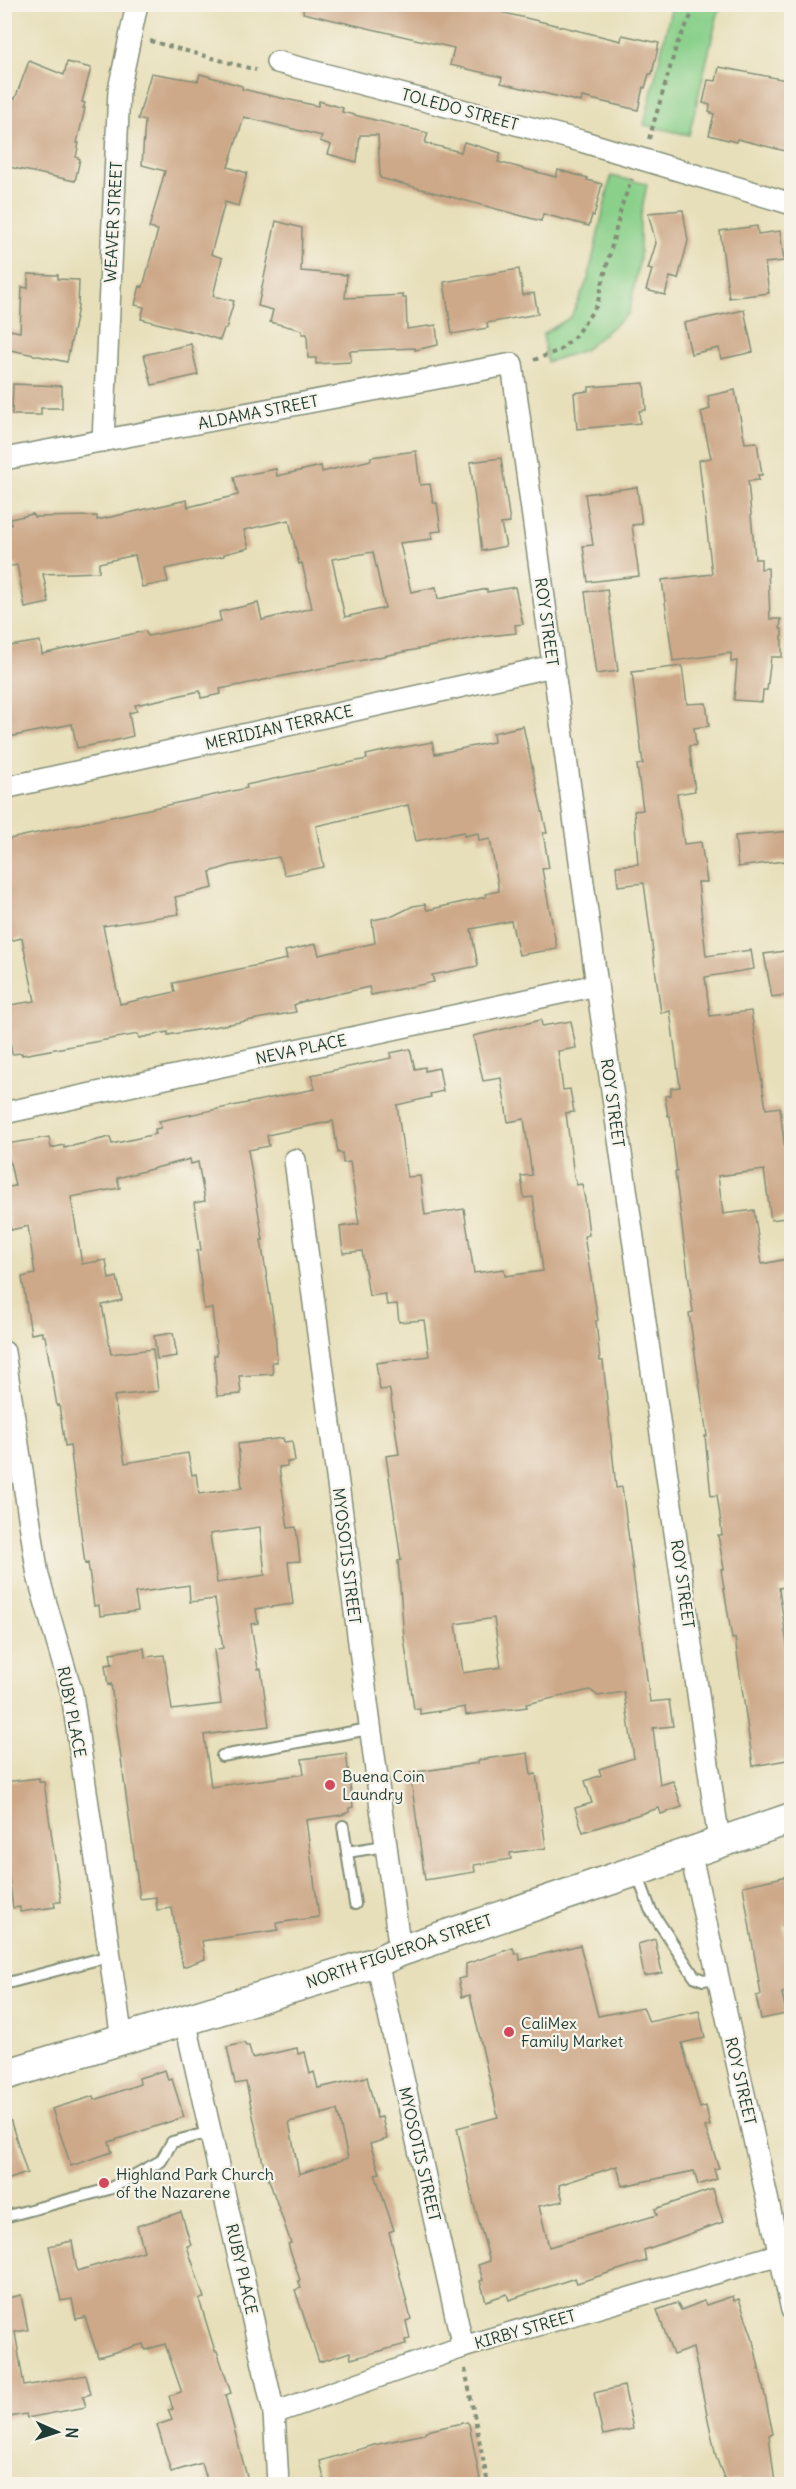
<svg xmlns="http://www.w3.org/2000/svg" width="796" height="2489" viewBox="0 0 796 2489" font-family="Delius,sans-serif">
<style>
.green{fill:#8ad08b;stroke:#548660;stroke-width:1.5}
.building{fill:#cda989;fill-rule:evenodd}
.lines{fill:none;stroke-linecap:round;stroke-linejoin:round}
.lane-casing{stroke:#838e76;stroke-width:14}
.street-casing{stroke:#838e76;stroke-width:24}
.secondary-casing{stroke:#838e76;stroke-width:33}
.path{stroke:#838e76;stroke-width:4;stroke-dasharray:4.5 4.5;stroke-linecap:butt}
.lane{stroke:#fff;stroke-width:10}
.street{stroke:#fff;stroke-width:21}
.secondary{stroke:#fff;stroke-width:30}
.poi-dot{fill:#d1495b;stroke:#f7f3e8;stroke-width:2}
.labels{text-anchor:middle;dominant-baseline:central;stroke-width:4.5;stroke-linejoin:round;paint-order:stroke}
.street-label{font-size:16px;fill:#1f3d34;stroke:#f7f3e8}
.poi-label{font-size:16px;fill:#1f3d34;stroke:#f7f3e8;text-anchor:start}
</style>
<rect width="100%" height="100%" fill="#f7f3e8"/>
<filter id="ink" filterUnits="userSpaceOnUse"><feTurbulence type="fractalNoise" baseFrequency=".0167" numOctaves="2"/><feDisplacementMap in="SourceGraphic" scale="12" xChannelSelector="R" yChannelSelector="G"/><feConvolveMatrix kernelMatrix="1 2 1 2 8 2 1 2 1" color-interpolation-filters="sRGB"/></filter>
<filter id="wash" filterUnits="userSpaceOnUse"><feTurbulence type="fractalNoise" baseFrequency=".008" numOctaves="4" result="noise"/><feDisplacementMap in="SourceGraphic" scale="24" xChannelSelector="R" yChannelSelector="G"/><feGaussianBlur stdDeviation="1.35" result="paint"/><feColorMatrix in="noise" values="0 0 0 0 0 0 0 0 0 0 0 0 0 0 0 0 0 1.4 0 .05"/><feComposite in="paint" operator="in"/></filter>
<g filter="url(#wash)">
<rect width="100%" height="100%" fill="#e7dfb9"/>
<g class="green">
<path d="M672,5h48l-31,130 -45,-10z"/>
<path d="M611,176l36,8 -7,36v38l-11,55 -45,37 -37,12 -4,-28 28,-17 17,-38z"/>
</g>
<g id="blocks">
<g class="building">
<path d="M304,4h188l-1,6 56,13 74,18 1,-6 37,8 -7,31h-3l-4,14 -2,-1 -5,23 -56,-13 -1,5 -80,-19 1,-6 -52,-12 4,-17 -151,-35z"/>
<path d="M29,61l35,14 3,-13 24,6 -9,34 3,1 -2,5h2l-8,35h2l-3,14 4,2 -5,22 -71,-15v-48l7,-21 4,2z"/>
<path d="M719,67l73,14v44l-6,26 -49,-12 -1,3 -27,-7 5,-21 -5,-2 1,-7 -7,-2 5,-23 8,1z"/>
<path d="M151,73l47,8 2,-7 42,12v3l39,9 37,8 1,-5 24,7 -1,4 86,21 -3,10 36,9 3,-10 37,11 -3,9 58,15 2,-7 30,8 -1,2 15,4 -8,32 -2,-1 -3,11 -46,-12 -2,7 -161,-43 -2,-43h-18l-3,27 -29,-8 3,-9 -11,-4 2,-5 -78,-19 -16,50 19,6 -9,33 -13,-4 -14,52 11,4 -9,38 21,5 -8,28h-2l-4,11 -32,-10v1l-47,-12 3,-12 -9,-2 5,-19 3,1 15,-57 -9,-2 16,-57 -23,-6 3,-44 -7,-2z"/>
<path d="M683,210l5,31 -10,38 -8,-2 -5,18 -19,-5 6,-20 -4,-1 8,-26 -8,-30z"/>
<path d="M276,221l26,7 -1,43 46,4 -2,23 58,-3v3h3l1,31 29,-4 2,20 -23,5v-2l-65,3 1,11 -35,2v-6h-8l-1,-24h-5v-4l-32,-8 3,-12 -15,-4z"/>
<path d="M757,226l1,8 22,-3 4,30 -19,2 4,30 -40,5 -9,-67z"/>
<path d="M519,269l4,26 11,-2 4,21 -51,9 1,5 -36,6 -8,-52z"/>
<path d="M28,274l30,1v4l21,1 -1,27 -11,55 -61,-13 4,-19 10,2 2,-45 6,1z"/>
<path d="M744,310l9,42 -32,7 -2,-11 -28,6 -7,-31z"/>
<path d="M191,344l7,31 -46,10 -8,-30z"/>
<path d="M644,383l2,27 -7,1 1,12 -63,6 -3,-36 15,-2v-4z"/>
<path d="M13,384l49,2v22h-21v7h-29z"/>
<path d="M735,390l10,53 12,-1 5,33h-4l1,5 -11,1 7,78h6v10l7,-1 2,51h11l-1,10h2v28h-11l-4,33h-4l-1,12 -28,-2 3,-39 -6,1v-9l-58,8 -11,-81 50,-6 -13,-114 12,-2 -10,-46 9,-3 -2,-13z"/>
<path d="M416,451l4,34 10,-1 3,19h4l4,28 -10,1 1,7 -32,4 11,49 25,-5 2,12 49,-10v3l28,-5 8,37 -8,1 1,8 -37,4 -186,37 -73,15 1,5 -20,4 -1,-7 -60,13 -5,1 2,6 -8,2 4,23 -24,6 -32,6 -5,-24 -68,14v-91l36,-6 2,13 103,-23 3,5 73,-15 -2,-9 39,-9 4,17 50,-12 -10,-45 -3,1 -10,-44 -45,10 5,18 -25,6v2l-59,13 3,13 -26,5 -7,-32 -36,8v9l-56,2 6,29 -24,5 -8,-43 -13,2v-40l7,-2 -1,-6 23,-5 1,3 63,-1v4l90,-20 1,7 50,-12 -4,-18 42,-8 1,7 44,-10 1,6 49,-12v-3zM373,552l12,56 -40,9 -13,-58z"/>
<path d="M501,458l9,65 -9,1 5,22 -24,5 -12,-89z"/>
<path d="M637,487l5,37 -10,1 7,51 -51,6 -5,-36 10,-1 -8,-51z"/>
<path d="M607,589l11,82 -22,3 -11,-82z"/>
<path d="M682,666l5,38 19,-1 3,23 -15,2 2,17 -7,1 6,45 -18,3 7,50 17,-2 6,40h-9l8,74 45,-6 3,19 -49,8 5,39 41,-5 15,98 14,-2 10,88h2v22l-21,3 -7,-50 -46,6 5,38 31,-4 8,54 30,-6v296h-4l4,32 -13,2 10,71 3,-1v101l-39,7 -18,-128 -3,1 -11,-70h3l-6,-34h4l-2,-19 -3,-21 -6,1 -6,-60h2l-18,-123 4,-1 -18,-140h2l-7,-56h-2l-3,-20 6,-1v-7l9,-1 -10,-76 -9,2 -17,-130 -26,3 -2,-20 22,-2 -4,-53 9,-1 -6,-45 6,-1 -11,-92z"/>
<path d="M523,726l24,107h-4l6,35 -7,1 15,80 -38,6 -8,-34 -40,8 7,37 -46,9 2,7 -63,13 -2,-8 -68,15 -7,3 2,7 -128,23v-3l-29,6 -1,-4 -116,21v-2l-10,1 -8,-48 31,-5 -13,-63 -18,4v-102l243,-52 -1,-3 121,-26 -1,-4 22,-5 44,-8 3,12 59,-12 -1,-9zM408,805l8,36 48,-9v4l14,-3 1,8 11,-2 9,52 -14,3 1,3 -59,13 -2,-6 -12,2 -20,10 -21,4 3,23 -56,12 -3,-11 -31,7 2,8 -114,24 2,9 -55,12 -17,-78 76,-12 -4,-17 38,-9 -3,-16 22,-7 47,-8 6,18 39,-8 -8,-41z"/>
<path d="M792,831v29l-54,7 -3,-31z"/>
<path d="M792,950v44l-20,3 -8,-43z"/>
<path d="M541,1020l1,6 29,-5 5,27 -18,3 5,39 7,-1 4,23 -8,1 8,63 3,9 5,-1 3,16 4,35 -5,1 14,84 -2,1 4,40h3l13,127 6,-1 28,215 19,-2 4,26 -20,2 7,57 13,-4 9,26 -21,7 -2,-6 -76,24 -8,-24 17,-5 -7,-22 16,-6 -2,-6 35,-11 -10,-66 -26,4 -8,-6 -64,14 1,3 -61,8 -1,-8 -45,7v-5h-6l-10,-71 -6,-77 3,-1 -15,-104 13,-2 -9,-63 -1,-2 -9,1 -4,-27 53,-7 -5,-36 -25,2 -2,-18 -10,1 -2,-11 -16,2 -7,-45 -19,2 -3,-26 19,-3 -9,-62 -7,1 -1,-10h-4l-5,-32 -66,14 2,11 -21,4 15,90h-2l14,90 2,32h-5l1,12 -34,2 2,18 -24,2 -3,-41h3l-5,-47 -8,1 -7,-58 4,-1 -7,-47 11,-2 -7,-39 -7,2 -1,-5 -73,19 3,10 -49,9 11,67 24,-4 3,19 8,-2 5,23 -20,5 9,49 42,-5 5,42 -44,5 11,67 63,-10 4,22 4,-1 3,20 43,-6 -4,-44 45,-6 1,4 8,-1 3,20 -8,1v4l-8,1 9,61 8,-1 4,34 -12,1 5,42 -37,5 2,14 -7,1 7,45h3l8,57 -65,9 7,52 93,-13 -2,-15 44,-6 7,54 -4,1v4l-8,3 -35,5 13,97 -42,6 1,7 -76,11 3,18 -22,8 -11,-59 -15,2 -1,-13 -16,2 -29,-215 -3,1 -3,-20 7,-1 -2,-11 34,-5 1,9 19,-2 8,55 49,-6 -7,-54 9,-2 -8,-49 -25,3 -1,-17 -54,8 3,18 -38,5 -1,-11 -5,1 -6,-43 -3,1 -15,-119 -5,1 -6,-41 -2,1 -12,-70h-3v-4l-11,2 -9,-57 13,-3 -7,-48 -17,4 -7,-29v-13l11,-2 -9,-42 43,-7 2,11 13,-3v3l46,-11 2,7 44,-10 -1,-5 6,-1 -2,-7 156,-32 -4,-14 80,-17 -1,-5 20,-4 5,20 10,-2v4l14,-3 4,23 -13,3 1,3 -34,8 10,72 13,-1 5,39 39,-6 10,64 30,-4 1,7 38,-5 -10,-74 -9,1 -3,-22 11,-1 -8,-56 -16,3 -7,-44 -18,3 -10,-45zM260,1527l5,48 -48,8 -7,-49zM494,1618l7,49 -38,6 -7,-49z"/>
<path d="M173,1333l4,23 -20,3 -3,-23z"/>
<path d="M528,1753l3,22 5,-1 10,74 -36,5 1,6 -37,6 1,7 -50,8 -15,-107 68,-10v-3z"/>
<path d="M39,1778v4h5l17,120h-7l1,5 -35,5v-5l-7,1 -6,-45h-3v-81z"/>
<path d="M792,1875v49l-9,1 9,41v25l-10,2 4,21 -25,5 -5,-23 5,-1 -18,-109z"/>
<path d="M655,1939l7,34 -18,3 -6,-32z"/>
<path d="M580,1945l18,71 45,-9 6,15 50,-11 6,27 -23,5 18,65 6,-2 4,20 -5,1 14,41 -5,1 3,10 -19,6 -4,-14 -72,15 -5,-20 -58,19 4,16 -24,5 10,41 108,-32 -2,-6 58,-20 10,33 -79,28 2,11 -69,22 -2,-5 -66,22 -2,-6 -21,7 -6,-20 3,-1 -5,-15 12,-4 -16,-56 -17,-77 41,-11 -28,-122 -8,2 -4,-18 8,-2v-13l47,-16 2,6 4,-1 1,7z"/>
<path d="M244,2043l2,3h3l3,12 45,-10 1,6 7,-2 5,22 4,-2 4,16 49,-11 10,41 5,-1 5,22 -17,5 10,29 -5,1 19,56 -5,2 22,87 -5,2 4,18 -5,1 1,4 -55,15 -1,-7 -31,10 -24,-72 6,-2 -3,-7 2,-1 -12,-36 3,-1 -28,-80 -17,-81 -11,2 -8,-37zM337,2110l11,48 -49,16 -10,-52z"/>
<path d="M165,2070l3,10 4,-1 12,38 -75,25 3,10 -41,14 -19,-57 42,-13 1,4 45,-16 -1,-6z"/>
<path d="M4,2116h5l18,57 -23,8z"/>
<path d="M181,2212l10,33 -4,1 17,52 -5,1 16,52h2l14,42 -6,2 24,89h-41l-6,-21 -31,9 -14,-47 15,-5 -4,-10 5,-1 -4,-13 12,-4v-2l-16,-46 -20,6 -2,-6 -45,13 -13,-40 -9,2 -4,-20 -11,2 -12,-55 23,-5 5,30 67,-20 -7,-25z"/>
<path d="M21,2295l7,35 -13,2 9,54 62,-11 5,19 -8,2 3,11 -59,11 -1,-4 -22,4v-119z"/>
<path d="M733,2296l1,5 5,-2 13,37 9,41 12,57 -4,1 6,49h-35l-2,-5 -12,4 -10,-26 -23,-109 -20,7 -16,-45 20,-7 4,7 23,-9 2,4z"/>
<path d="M624,2386l9,43 -30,6 -9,-42z"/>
<path d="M467,2422l2,2 11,55 -14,5h-141l-5,-23 54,-16 50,-11 2,-3z"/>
</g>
</g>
</g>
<g filter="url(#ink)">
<use href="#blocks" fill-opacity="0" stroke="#838e76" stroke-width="1.5"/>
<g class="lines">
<defs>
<g id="lane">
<path d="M222,1756l147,-27"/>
<path d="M343,1826l12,78"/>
<path d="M347,1852l38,-6"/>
<path d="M637,1873l13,36 44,67 9,4 15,-2"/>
<path d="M4,1984l106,-28"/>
<path d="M4,2217l105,-28 52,-28 11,-19 39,-10"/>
</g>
<g id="street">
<path d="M277,62l304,79 211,63"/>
<path d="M103,441l16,-351 18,-86"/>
<path d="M4,459l508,-95 85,621 122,856"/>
<path d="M4,788l549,-122"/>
<path d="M4,1113l593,-128"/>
<path d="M295,1160l105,791"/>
<path d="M4,1352l34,224 34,118 50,346"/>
<path d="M690,1851l102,459"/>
<path d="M377,1962l86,385"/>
<path d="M185,2020l89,393 4,71"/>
<path d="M274,2413l189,-66 317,-93"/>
</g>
<path id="secondary" d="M4,2075l373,-113 23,-11 392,-133"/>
</defs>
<use href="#lane" class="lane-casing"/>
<use href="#street" class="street-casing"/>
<use href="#secondary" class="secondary-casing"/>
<g class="path">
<path d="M765,4l27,7"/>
<path d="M150,41l106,29"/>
<path d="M649,139l28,-95 20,-40"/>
<path d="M534,360l26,-10 15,-14 22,-31 25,-100 10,-26"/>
<path d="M465,2369l23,115"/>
</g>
<use href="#lane" class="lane"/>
<use href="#street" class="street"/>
<use href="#secondary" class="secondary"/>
</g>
</g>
<g class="poi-dot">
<circle cx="330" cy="1785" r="6"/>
<circle cx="509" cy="2032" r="6"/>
<circle cx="104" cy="2183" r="6"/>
</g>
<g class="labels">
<g class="street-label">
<text transform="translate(460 109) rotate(15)">TOLEDO STREET</text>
<text transform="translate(113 222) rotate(-87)">WEAVER STREET</text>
<text transform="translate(258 412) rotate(-11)">ALDAMA STREET</text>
<text transform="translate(547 622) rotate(82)">ROY STREET</text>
<text transform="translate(279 727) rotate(-13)">MERIDIAN TERRACE</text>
<text transform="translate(301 1049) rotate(-12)">NEVA PLACE</text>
<text transform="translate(613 1103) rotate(82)">ROY STREET</text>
<text transform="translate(347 1556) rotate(83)">MYOSOTIS STREET</text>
<text transform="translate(683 1584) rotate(82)">ROY STREET</text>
<text transform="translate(72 1712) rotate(79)">RUBY PLACE</text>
<text transform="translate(399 1951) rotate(-19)">NORTH FIGUEROA STREET</text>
<text transform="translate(741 2081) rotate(77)">ROY STREET</text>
<text transform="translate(420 2154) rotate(77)">MYOSOTIS STREET</text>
<text transform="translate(242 2269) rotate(77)">RUBY PLACE</text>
<text transform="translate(525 2329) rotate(-16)">KIRBY STREET</text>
</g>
<g class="poi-label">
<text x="342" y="1776">Buena Coin<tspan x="342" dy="18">Laundry</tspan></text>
<text x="521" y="2023">CaliMex<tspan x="521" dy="18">Family Market</tspan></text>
<text x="116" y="2174">Highland Park Church<tspan x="116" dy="18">of the Nazarene</tspan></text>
</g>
</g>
<rect width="796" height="2489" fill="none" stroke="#f7f3e8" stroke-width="24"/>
<g transform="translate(57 2432) rotate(93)" stroke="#f7f3e8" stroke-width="4.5" paint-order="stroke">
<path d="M0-4.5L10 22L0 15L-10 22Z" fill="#1f3d34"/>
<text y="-9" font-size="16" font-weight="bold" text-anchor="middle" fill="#1f3d34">N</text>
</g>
</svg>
